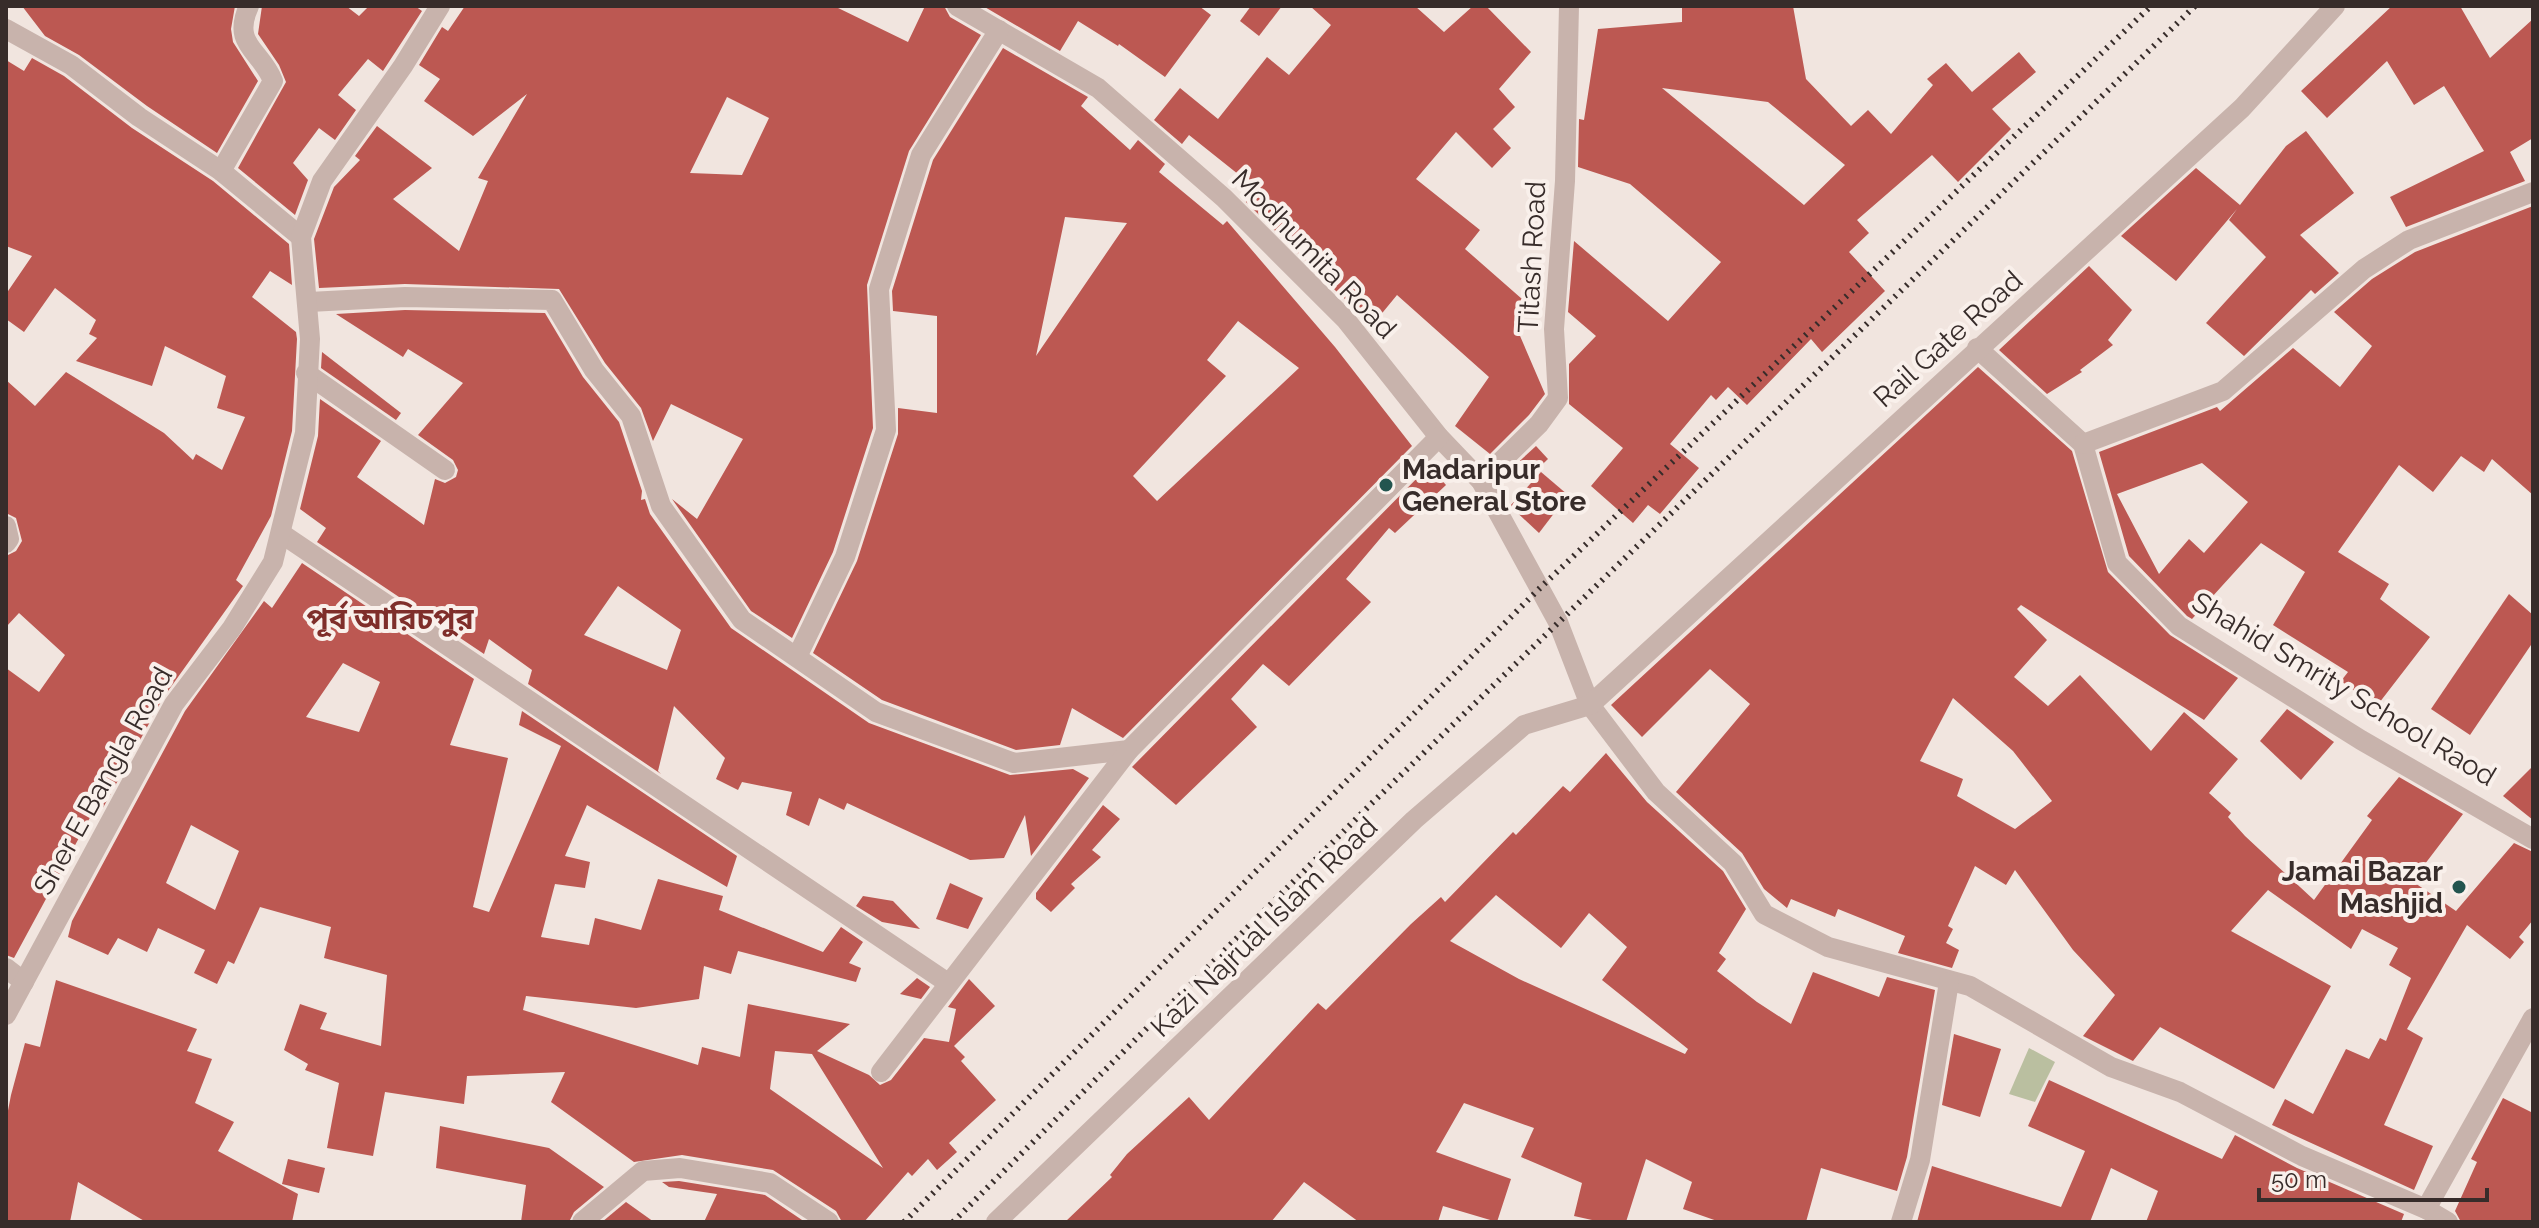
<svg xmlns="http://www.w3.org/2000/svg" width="2539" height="1228" viewBox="0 0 2539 1228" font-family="Raleway,'Noto Sans Bengali',sans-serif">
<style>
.green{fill:#babfa0}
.building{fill:#bc5852;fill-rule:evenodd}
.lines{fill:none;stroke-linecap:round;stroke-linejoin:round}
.minor{stroke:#c8b3ac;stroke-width:20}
.rail{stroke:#372c2a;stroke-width:6;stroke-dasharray:2 6;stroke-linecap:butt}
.poi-dot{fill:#23554f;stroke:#f9f0eb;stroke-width:3}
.labels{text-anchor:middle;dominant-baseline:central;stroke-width:8;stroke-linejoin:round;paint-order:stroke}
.street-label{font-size:28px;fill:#372c2a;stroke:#f9f0eb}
.poi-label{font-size:28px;font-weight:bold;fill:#372c2a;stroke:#f9f0eb;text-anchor:start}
.neighbourhood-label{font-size:30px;font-weight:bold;fill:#7f2e2a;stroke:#f9f0eb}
</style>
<rect width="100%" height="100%" fill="#f1e5df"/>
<path class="green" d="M2029,1048l26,14 -20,40 -26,-8z"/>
<g class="building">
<path d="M22,6h213l-4,23 2,13 25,39 -41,72 -70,-47 -68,-51 -34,-19z"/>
<path d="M262,6h84l13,10 10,-10h46l7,5 -39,60 -15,-12 -30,36 18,15 -21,30 -16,-12 -26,35 15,17 -13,35 -57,-47 48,-86 -7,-17 -21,-31z"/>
<path d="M465,6h369l74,36 17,-36h19l6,11 31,18 -72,116 -42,134 6,143 -40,124 -41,86 -41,-27 -79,-112 25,20 46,-80 -72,-35 -18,37 -12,-33 -36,-45 -46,-74 -154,-5 -86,4 -5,-49 20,-52 26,-27 -5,-4 22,-30 55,42 -39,31 66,52 29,-70 -10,-3 49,-84 -54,42 -49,-35 16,-22 -21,-14 23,-38 6,4zM727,97l42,21 -27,57 -52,-2z"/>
<path d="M983,6h216l12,9 -46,62 -46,-33 -1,2 -40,-25 -18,30z"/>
<path d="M1251,6h31l-23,30 -19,-15z"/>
<path d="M1310,6h105l29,26 29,-26h13l45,46 -32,37 16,18 -22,22 18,19 -19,20 -36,-36 -40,47 64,51 -15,19 64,56 -15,17 31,72 -16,21 -39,39 -35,-28 34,-49 -92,-82 -23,28 -35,-29 -93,-92 12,-12 -69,-55 -7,9 -28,-24 26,-32 38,31 49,-62 22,18 42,-50z"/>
<path d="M1682,6h111l13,73 45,47 17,-16 23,24 42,-49 -6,-6 19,-16 26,29 47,-40 17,20 -44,37 19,20 -53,53 -26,-27 -75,65 12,13 -20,19 36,39 -63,61 -11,-13 -64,66 -19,-18 -12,13 -5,-5 -41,49 29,24 -39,46 -12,-9 -15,18 -42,-37 32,-38 -54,-44v-40l27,-28 -28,-24 6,-71 94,80 53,-59 -91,-78 -52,-17 1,-48 5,1 14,-91 84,-7zM1662,88l106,14 77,63 -41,40z"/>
<path d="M2392,6h68l30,52 43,-39v119l-23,14 15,29 -119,46 -16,-30 94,-46 -40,-65 -30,19 -27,-44 -60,57 -26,-27z"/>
<path d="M1003,48l85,49 -7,9 49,44 8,-10 27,24 -6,8 64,53 4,-4 108,126 77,99 -289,292 -51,-30 -12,37 -44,5 -134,-50 -69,-47 44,-92 41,-127v-26l39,5v-97l-44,-5 -1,-20 41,-131zM1065,217l62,6 -91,133zM1238,321l61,47 -142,133 -24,-25 93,-100 -19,-16z"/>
<path d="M32,58l32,18 68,52 81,53 76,63 3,41 -22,-14 -18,26 44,35 1,7 -5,92 -21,85 -35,64 7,6 -80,112 -65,119 -5,-5 -79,146 -8,-3v-287l33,24 26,-37 -46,-42 -13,14v-71l10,-5 6,-10 -6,-23 -10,-5v-133l29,26 31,-34 98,61 29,27 3,-6 26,16 23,-53 -28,-9 9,-32 -61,-30 -13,40 -76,-25 21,-23 -8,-4 7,-14 -41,-32 -31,44 -18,-13v-25l26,-38 -26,-10v-186l18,11z"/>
<path d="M2306,131l48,62 -54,42 39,38 -24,21 -4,-4 -67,66 -38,-33 60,-66 -37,-37 8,-11 -61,72 -55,-45 75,-68 44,37 46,-59z"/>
<path d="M2533,206v289l-41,-36 -8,13 -23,-16 -28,36 -34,-27 -61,87 51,32 -9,15 50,38 -54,70 -35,-26 7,-9 -75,-47 32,-53 -44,-29 -69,76 -5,-3 -58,-60 -30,-104 118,-45 3,4 73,-63 47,39 32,-41 -38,-34 38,-33 43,-27zM2202,463l46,39 -44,51 -15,-14 -30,35 -42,-80z"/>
<path d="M2089,266l43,44 -24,30 5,5 -33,25 2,2 -35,22 -48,-44z"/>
<path d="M405,310l140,3 38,64 36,45 23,69 -1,9 4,-1 5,15 81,114 138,95 141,52 63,-6 16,9 -58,78 -6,-41 -21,43 -34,2 -123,-57 -3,7 -25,-12 -10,28 -23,-11 6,-23 -50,-10 -4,8 -22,-11 9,-21 -51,-52 -16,65 3,3 -133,-90 4,-14 -43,-31 -5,15 -167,-112 9,-14 -26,-19 18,-73 2,-37 61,42 -24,36 67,48 11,-46 10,4 11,-6 2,-7 -5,-10 -35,-25 45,-52 -55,-34 -5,8 -67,-43zM618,586l63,44 -14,40 -83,-35z"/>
<path d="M322,352l79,61 -5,7 -75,-52z"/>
<path d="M1978,367l94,84 36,121 62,63 68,43 -34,42 -183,-115 -4,4 30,31 -33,37 34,29 32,-31 71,76 33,-39 54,47 -29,34 22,20 -3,4 17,19 69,64 58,-80 -5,-4 32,-39 64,37 -51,67 44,30 58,-68 19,9v68l-14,17 5,5 -14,17 -43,-34 -60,104 16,9 -39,87 49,21 -19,44 -142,-65 13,-26 28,15 33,-65 23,10 11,-21 6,3 25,-63 -22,-13 9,-17 -36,-19 -11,20 -83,-59 -37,41 100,55 -57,103 -114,-62 -27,34 -50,-25 32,-41 -42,-45 -58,-80 -9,15 -31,-19 -27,60 5,3 -7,14 13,7 -7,18 -54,-15 7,-17 -67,-27 -3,8 -44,-18 -4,9 -23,-19 -22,-36 -66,-61 74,-88 -40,-35 -68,68 -31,-32zM1953,698l60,53 39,50 -37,28 -58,-33 6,-17 -43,-18z"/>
<path d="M1536,446l12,13 -24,23 -14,-12z"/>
<path d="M1429,466l17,19 -51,48 -6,-5 -43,51 25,23 -82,84 -26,-22 -32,35 26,28 -81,78 -44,-38z"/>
<path d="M1541,472l27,23 -29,38 -29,-27z"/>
<path d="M302,563l172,116 -24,66 58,13 -35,149 16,5 72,-166 -42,-21 3,-14 215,145 -10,31 -140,-82 -22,51 25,6 -5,26 -30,-4 -14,53 48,8 6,-27 46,12 17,-51 65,17 -4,14 104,42 18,-25 22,15 -14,21 12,5 -5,14 -118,-31 -7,23 -27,-8 -5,33 -63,9 -110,-12 -3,14 175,55 4,-18 38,10 8,-53 102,20 -33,27 52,24 11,10 11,-5 33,-42 25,4 7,-33 -8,-2 21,-28 26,27 -41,40 11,11 -4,4 35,39 -47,43 8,9 -20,18 -9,-11 -16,17 -4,-4 -44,50h-22l-6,-11 -63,-41 -91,-15 -48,7 -83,-60 14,-30 -98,4 -3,28 -79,-12 -12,64 -46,-8 12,-65 -34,-13 3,-6 -24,-14 16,-46 27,9 -7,16 61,17 6,-71 -63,-17 7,-31 -71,-20 -26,57 -6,-3 -11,23 -23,-11 11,-23 -47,-22 -11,24 -29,-14 -10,17 -40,-18 4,-16 113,-210 79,-110 8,7zM343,663l37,19 -21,50 -53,-15zM191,825l48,26 -24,59 -49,-27zM775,1051l37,3 71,114 -113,-79z"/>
<path d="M2509,594l24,21v27l-63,93 -39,-26z"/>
<path d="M2287,709l47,33 -33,38 -41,-39z"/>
<path d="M1606,753l41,49 76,69 23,38 -27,44 7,6 -9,12 40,31 34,22 22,-52 66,25 8,-20 48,13 -28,167 -10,34 -76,-23 -15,54h-86l-37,-13 9,-27 -46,-23 -20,63h-25l-27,-6 8,-33 -61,-26 13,-29 -70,-25 -28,49 75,27 -14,43 -54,-16 -5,16h-79l-55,-40 -33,40h-206l47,-45 -2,-2 17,-21 62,-57 20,23 109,-117 8,7 85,-86 30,-27 4,5 68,-70 3,3 47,-49 7,6zM1496,895l65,53 28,-35 38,34 -25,33 86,69 -3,5 -166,-75 -69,-38z"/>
<path d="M2533,766v54l-30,-24z"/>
<path d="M1103,805l17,14 -28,31 9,7 -30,27 4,4 -24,24 -15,-13v-6z"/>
<path d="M950,883l33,15 -15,31 -32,-10z"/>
<path d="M863,896l30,5 27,28 -38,-7 -26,-16z"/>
<path d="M917,978l13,9 -9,12 -21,-5z"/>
<path d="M56,980l141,49 -10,22 25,8 -17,44 39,19 -16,29 80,43 -6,28h-146l-68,-40 -8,40h-64v-101l5,-26 14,-52 15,4z"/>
<path d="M1954,1034l47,15 -21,68 -38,-12z"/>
<path d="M2049,1080l173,79 13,-24 62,33 107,46 -3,8h-255l12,-31 -47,-23 -21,54h-173l15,-56 129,41 24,-56 -57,-25z"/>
<path d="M2503,1098l30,15v109h-72l-6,-11 22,-49 -6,-3z"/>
<path d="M440,1126l109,22 55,39 -30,25 -5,10h-48l5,-37 -90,-17z"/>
<path d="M288,1159l37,9 -6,25 -37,-9z"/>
<path d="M679,1181l86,14 40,27h-101l13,-28 -48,-7 -7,-5z"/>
<path d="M626,1202l28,20h-52z"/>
</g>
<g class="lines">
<g class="minor">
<path d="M957,6l141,82 126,110 122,122 93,117 42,44 77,141 32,83 66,87 77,71 31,51 64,33 142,39 141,81 69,25 122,64 124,53 107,-191"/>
<path d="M6,29l65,36 68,52 82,54 80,66"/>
<path d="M221,171l52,-90c-12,-31 -42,-36 -24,-75"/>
<path d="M309,302l96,-5 147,3 42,70 37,46 30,90 81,114 134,92 138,51 115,-13"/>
<path d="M1977,348l106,96 34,119 62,63 182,114 172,99"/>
<path d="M306,373l139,97"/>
<path d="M2083,444l140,-53 141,-122 45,-29 124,-48"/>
<path d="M1481,481l58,-57 19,-26 -4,-69 11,-148 4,-175"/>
<path d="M6,526l3,13 -3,4"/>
<path d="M282,534l666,449"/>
<path d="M797,657l48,-100 41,-127 -7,-141 42,-134 78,-125"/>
<path d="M6,968l18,14"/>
<path d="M6,1015l168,-311 58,-76 41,-66 32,-129 5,-94 -9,-102 21,-56 81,-115 37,-60"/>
<path d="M881,1072l248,-322 310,-313"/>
<path d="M2426,1209l22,13"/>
<path d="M582,1222l61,-51 37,-3 90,15 59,39"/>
<path d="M996,1222l418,-402 110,-95 66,-20 652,-597 93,-102"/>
<path d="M1901,1222l19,-62 29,-178"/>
</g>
<g class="rail">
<path d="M904,1222l635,-633 612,-583"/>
<path d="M953,1222l418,-418 824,-798"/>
</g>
</g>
<g class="poi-dot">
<circle cx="1386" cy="485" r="8"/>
<circle cx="2459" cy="887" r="8"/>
</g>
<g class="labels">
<g class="street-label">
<text transform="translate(1314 254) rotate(46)">Modhumita Road</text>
<text transform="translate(1532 257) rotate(-87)">Titash Road</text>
<text transform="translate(1948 339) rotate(-42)">Rail Gate Road</text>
<text transform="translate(2344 689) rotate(31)">Shahid Smrity School Raod</text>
<text transform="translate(103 781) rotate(-61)">Sher E Bangla Road</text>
<text transform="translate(1264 927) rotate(-44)">Kazi Najrual Islam Road</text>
</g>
<g class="poi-label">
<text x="1402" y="469">Madaripur<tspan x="1402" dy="32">General Store</tspan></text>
<text x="2443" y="871" text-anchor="end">Jamai Bazar<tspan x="2443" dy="32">Mashjid</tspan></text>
</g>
<g class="neighbourhood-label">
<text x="390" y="618">পূর্ব আরিচপুর</text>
</g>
</g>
<rect width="2539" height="1228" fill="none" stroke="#372c2a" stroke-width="16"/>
<path d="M2259 1188v12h228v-12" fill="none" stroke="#372c2a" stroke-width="4"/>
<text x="2271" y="1188" font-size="24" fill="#372c2a" stroke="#f9f0eb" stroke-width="6" paint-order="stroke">50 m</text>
</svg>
